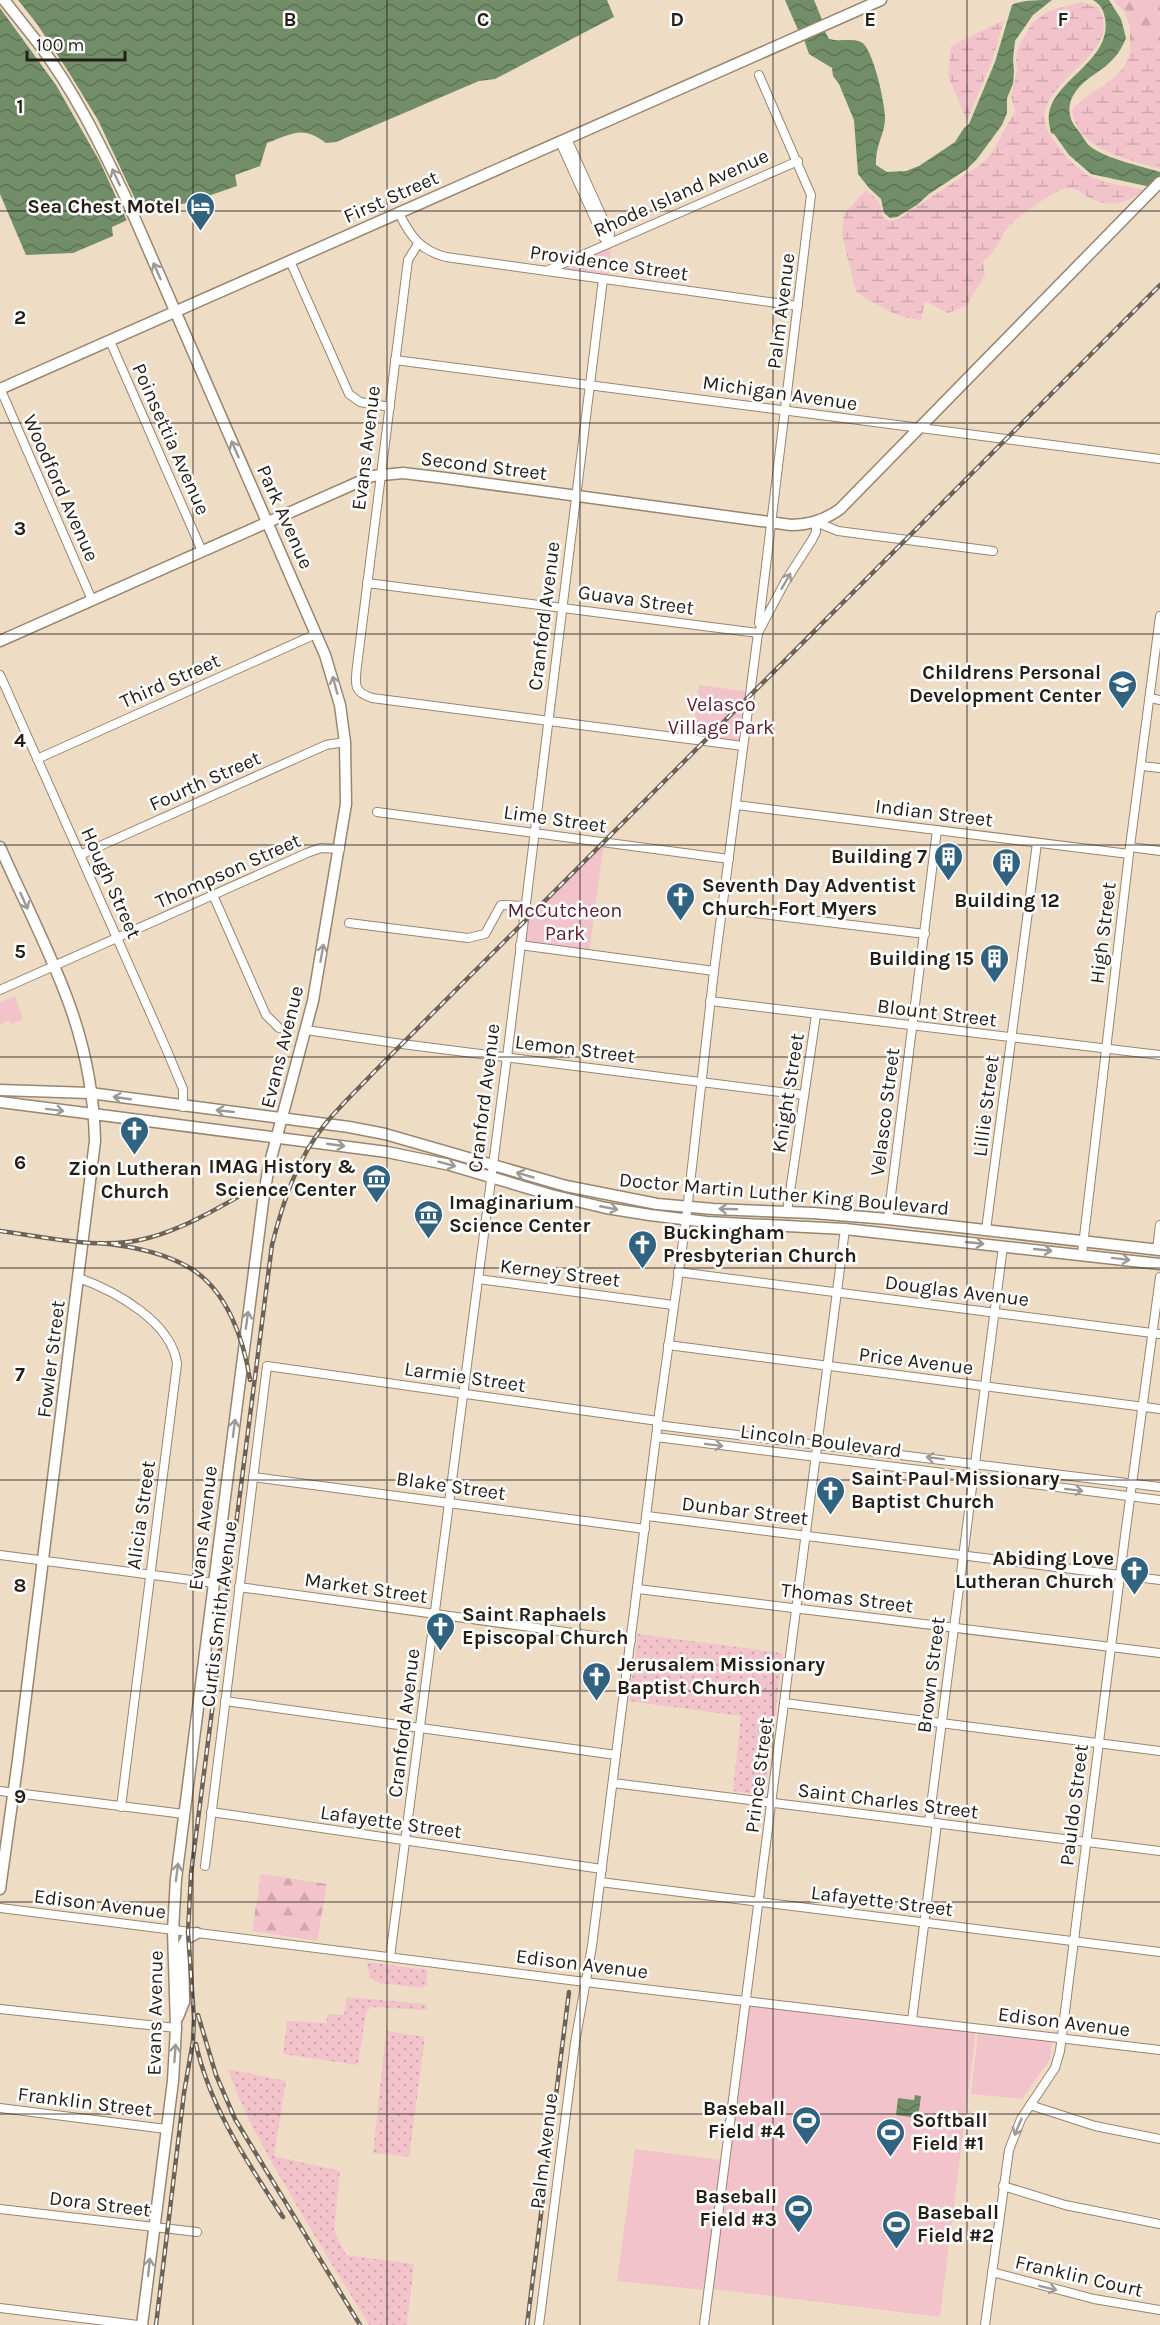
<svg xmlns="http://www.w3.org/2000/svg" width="1160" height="2325" viewBox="0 0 1160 2325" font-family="Karla,sans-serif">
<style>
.grass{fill:url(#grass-dots)}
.forest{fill:url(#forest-firs)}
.wetland{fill:url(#wetland-marsh)}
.green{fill:#f3c3cb}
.water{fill:url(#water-waves)}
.pier{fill:#efdcc5}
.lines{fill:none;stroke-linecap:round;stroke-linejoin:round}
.minor-casing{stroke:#978670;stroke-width:10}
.major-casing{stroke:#978670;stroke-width:13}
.minor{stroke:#fff;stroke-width:8}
.major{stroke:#fff;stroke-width:10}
.rail-casing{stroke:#6e6355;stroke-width:4.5}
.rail{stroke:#fff;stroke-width:2;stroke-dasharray:7;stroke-linecap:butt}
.oneway{stroke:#9d9a96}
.grid{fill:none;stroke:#251e16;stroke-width:1.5;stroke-opacity:0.55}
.labels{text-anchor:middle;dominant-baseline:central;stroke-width:5;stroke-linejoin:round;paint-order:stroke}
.street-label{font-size:20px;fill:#251e16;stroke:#fff}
.poi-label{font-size:20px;font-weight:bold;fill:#251e16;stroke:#fff;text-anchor:end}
.park-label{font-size:20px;fill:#602031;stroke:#fff}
.grid-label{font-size:20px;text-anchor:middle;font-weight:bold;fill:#251e16;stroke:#fff;stroke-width:5;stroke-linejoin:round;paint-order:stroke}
</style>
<defs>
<pattern id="grass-dots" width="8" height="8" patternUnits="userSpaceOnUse" patternTransform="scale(1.5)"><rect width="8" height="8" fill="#f3c3cb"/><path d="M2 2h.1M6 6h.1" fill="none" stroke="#d0a7ae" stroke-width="1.8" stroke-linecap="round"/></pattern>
<pattern id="forest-firs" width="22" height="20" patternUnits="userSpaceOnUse" patternTransform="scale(1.5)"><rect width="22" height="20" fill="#f3c3cb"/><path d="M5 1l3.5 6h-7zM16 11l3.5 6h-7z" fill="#d0a7ae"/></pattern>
<pattern id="wetland-marsh" width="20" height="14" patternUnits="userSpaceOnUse" patternTransform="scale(1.5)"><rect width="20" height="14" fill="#f3c3cb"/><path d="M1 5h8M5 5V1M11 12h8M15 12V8" fill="none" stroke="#d0a7ae"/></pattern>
<pattern id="water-waves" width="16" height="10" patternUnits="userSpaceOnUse" patternTransform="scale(1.5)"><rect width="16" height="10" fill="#718e68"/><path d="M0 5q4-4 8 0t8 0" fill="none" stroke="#5d7355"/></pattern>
</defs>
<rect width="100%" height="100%" fill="#efdcc5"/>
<g class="grass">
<path d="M638,1634l145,19 -18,142 -32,-4 8,-75 -112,-15z"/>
<path d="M367,1962l60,8v15l-5,3 -42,-5 -10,-5z"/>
<path d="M347,1997l78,7 3,6 -57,-3 -5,5 -8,53 -75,-11 4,-33 39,2 2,-9 16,1z"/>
<path d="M386,2031l39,6 -16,120 -36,-4z"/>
<path d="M228,2069l58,12 -12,75 66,15 -6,59 12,25 68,9 -7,61h-38c-29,-48 -59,-96 -87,-145 -21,-36 -41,-72 -54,-111z"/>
</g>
<g class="forest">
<path d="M1113,0h47v47l-8,-1 -22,5v-25l-6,-15z"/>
<path d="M261,1874l66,10 -10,57 -65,-10z"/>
</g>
<g class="wetland">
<path d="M1081,2l17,5c28,47 -56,70 -53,112 0,12 7,18 13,27 6,9 23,27 33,31 15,7 38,9 52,13 -15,14 -36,19 -55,7 -8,-5 -15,-11 -25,-8 -9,2 -50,31 -56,39 -8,11 -12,26 -24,33l2,14 -19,31 -18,7 -23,-12 -4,19c-23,-1 -45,-16 -65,-28l-14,-58 2,-20 22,-24c3,5 8,5 11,10 10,10 -1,25 21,19l85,-56 10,-12 22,-40 -4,-15 6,-25 -1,-12 2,-11 14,-25 17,-12z"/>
<path d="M1004,20l-12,41 -25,60 -19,-45 3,-30z"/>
<path d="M1152,46l8,1v122c-31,-10 -84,-19 -88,-59 17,-21 54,-30 58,-59z"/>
</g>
<g class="green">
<path d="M612,241l-4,39 -63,-9z"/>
<path d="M699,685l51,7 -7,54 -51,-6z"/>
<path d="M604,842l-15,112 -69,-9 3,-22z"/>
<path d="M15,996l8,23 -12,5 -2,-4 -9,5v-23z"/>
<path d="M748,2003l228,28 -36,286 -227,-28z"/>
<path d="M978,2032l74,9 -2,18 -28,40 -51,-5z"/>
<path d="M635,2149l86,11 -17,130 -87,-9z"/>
</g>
<g class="water">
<path d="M0,0h607l7,17 -119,62 -16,2 -143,61 -10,1c-25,-18 -33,-9 -59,0l-7,23 -25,9 2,11 -49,17 -32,4 -44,20 1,9 -40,17 -47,2 -26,-61z"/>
<path d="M785,0h29l9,22 -1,4 7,13c10,3 22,-1 32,3 12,5 25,65 24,78 -1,16 -10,26 -9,45l11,7 19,-1 13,-5 36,-24 9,-14 5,-4 26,-62 17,-57c8,-5 28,-5 40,-5l-19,15 -18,26 -2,18 1,12 -1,13 -6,14v15l-5,12 -25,34 -10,10 -38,25 -12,11 -20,12 -7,1 -6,-5 -3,-14 -12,-11 -11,-14 -4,-54 -15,-36 -6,-8 -1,-8 -23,-14 -7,-20 -4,-4z"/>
<path d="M1093,0h16l12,19 5,19c-3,7 -7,15 -12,20 -11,13 -28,19 -38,33 -9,12 -9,26 1,38 5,5 8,14 14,18 16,12 50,19 69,25v17l-69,-15 -22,-19 -15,-21 -3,-1c-2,-10 -4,-17 0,-27 13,-31 61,-49 54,-88 -2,-9 -4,-13 -12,-18z"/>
<path d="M915,2095l6,1 -3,22 -22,-3 2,-17 16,2z"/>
</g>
<path class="pier" d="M0,0h18l19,24 31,47 30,49 45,96 -15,7 -28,-61 -44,-77 -56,-77z"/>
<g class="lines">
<defs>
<g id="minor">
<path d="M759,75l52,120 -52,428"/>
<path d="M567,139l43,95 -2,9"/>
<path d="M560,142l43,95 5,6"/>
<path d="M399,213c11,23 22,38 47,44l352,49"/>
<path d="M418,244l-10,16 -51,406c-2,18 -4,26 15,32l371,48"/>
<path d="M290,261l59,133 11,8 30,5"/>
<path d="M546,271l252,-110"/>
<path d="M110,341l92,210"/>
<path d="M395,360l765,99"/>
<path d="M0,388l92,212"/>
<path d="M367,583l391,50"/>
<path d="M0,675l165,371 18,43v18"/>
<path d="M1150,698l10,2"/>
<path d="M37,759l279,-125"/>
<path d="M1142,766l18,2"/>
<path d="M736,805l393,49"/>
<path d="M377,812l352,47"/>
<path d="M1130,847l30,4"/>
<path d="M80,855l246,-110 19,-3"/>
<path d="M213,895l53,120 13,13"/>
<path d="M722,909l203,25"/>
<path d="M349,923l119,15 17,-4 16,-29 24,1"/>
<path d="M520,945l194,26"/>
<path d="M0,990l307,-137 14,-5 19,1"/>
<path d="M710,1001l450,54"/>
<path d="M306,1030l96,14 402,51"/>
<path d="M787,1212l29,-197"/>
<path d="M888,1219l49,-389"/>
<path d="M986,1230l51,-387"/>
<path d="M1157,1249l3,-24"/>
<path d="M1082,1254l47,-400 31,-238"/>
<path d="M678,1272l482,62"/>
<path d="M79,1278c36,13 93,44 98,86l-56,443"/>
<path d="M478,1279l195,26"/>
<path d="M668,1345l492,64"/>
<path d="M657,1425l503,62"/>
<path d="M656,1437l504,63"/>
<path d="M253,1477l392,52"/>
<path d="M647,1516l513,64"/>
<path d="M0,1555l214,28"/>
<path d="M239,1587l392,54"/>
<path d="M638,1589l522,64"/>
<path d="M225,1701l391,54"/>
<path d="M784,1703l376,48"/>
<path d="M613,1783l547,68"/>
<path d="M0,1791l184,23"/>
<path d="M211,1812l391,57"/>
<path d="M929,1822l74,-576"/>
<path d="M205,1866l62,-500 391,55"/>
<path d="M600,1882l560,70"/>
<path d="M0,1908l585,74 575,68"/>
<path d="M390,1957l117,-900 96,-778"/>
<path d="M0,2009l176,19"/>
<path d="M912,2020l25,-197"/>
<path d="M1030,2105l65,21 65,13"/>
<path d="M0,2108l166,21"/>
<path d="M1003,2186l62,19 95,19"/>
<path d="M0,2209l197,23"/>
<path d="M992,2272l102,27 66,11"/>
<path d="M0,2308l138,17"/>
<path d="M539,2325l36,-282 17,-97 8,-64 58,-461 28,-201 28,-249 44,-338 27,-51 27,-42 4,-8v-10l22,9 155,20"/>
<path d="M704,2325l141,-1096"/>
<path d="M985,2325l24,-175 12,-31 34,-51 5,-17 65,-515 35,-259"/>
</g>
<g id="major">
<path d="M4,0c11,14 23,29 34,43 36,47 62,101 87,153l200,459 15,50 5,37 1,62 -33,197 -44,165 -5,28 -88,685 -3,51 3,98 -3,53 -31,244"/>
<path d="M0,389l881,-389"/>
<path d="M0,641l372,-165 31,-3 42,5 346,47c19,0 34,-5 49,-16l320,-327"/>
<path d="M0,847c22,50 48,100 67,151 17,45 27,96 28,143l-77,619 -18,129"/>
<path d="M0,1090l90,3 259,34 36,7 181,52 91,18 56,5 100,4 75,6 272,31"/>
<path d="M0,1102l387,50 63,13 101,30 55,13 44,7 57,7 138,7 315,35"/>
<path d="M178,2017l6,-15 -1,-57 3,-6 11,-6"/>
</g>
</defs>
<use href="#minor" class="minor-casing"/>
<use href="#major" class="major-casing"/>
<use href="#minor" class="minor"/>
<use href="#major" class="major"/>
<defs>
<g id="rail">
<path d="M0,1231c47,6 101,20 148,7 34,-9 67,-28 97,-45"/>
<path d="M100,1243c30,3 63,9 90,25 37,22 54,72 60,112"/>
<path d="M198,2015l18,60 19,44 125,206"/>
<path d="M196,2044c14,64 52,119 87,173"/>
<path d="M156,2325l28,-232 9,-52 1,-23 -6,-86 3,-58 81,-629c11,-43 25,-87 54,-122 15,-18 32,-34 48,-51l786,-787"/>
<path d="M527,2325l42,-333"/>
</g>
</defs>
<use href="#rail" class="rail-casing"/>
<use href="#rail" class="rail"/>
</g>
<defs><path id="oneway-shaft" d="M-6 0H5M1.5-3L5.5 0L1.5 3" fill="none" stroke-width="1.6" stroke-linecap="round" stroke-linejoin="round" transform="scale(1.5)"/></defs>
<g class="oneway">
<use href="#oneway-shaft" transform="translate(116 177) rotate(-115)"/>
<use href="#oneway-shaft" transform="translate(157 271) rotate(-114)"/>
<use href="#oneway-shaft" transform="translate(235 449) rotate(-114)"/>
<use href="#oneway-shaft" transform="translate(786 581) rotate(-60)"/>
<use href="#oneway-shaft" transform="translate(335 685) rotate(-105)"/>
<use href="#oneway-shaft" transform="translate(24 901) rotate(66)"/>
<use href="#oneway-shaft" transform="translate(322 953) rotate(-80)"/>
<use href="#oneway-shaft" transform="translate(122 1098) rotate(-172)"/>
<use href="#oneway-shaft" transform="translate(55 1110) rotate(7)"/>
<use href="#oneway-shaft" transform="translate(225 1111) rotate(-174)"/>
<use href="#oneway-shaft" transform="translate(336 1145) rotate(8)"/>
<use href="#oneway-shaft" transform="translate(447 1164) rotate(15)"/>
<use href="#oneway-shaft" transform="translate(525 1175) rotate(-164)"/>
<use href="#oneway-shaft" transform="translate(609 1208) rotate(11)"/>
<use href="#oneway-shaft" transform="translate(728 1209) rotate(-178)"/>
<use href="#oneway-shaft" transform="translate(975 1243) rotate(6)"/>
<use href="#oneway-shaft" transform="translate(1043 1250) rotate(6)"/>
<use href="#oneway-shaft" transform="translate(1121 1259) rotate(7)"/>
<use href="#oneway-shaft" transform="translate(247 1320) rotate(-82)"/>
<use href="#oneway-shaft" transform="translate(234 1428) rotate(-83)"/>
<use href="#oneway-shaft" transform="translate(714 1445) rotate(7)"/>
<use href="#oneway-shaft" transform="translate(935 1458) rotate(-173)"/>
<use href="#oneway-shaft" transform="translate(1074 1490) rotate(7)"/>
<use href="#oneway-shaft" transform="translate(177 1872) rotate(-83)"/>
<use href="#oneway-shaft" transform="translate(175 2053) rotate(-86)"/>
<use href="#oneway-shaft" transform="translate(1018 2127) rotate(113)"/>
<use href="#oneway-shaft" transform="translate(149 2267) rotate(-84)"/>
<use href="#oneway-shaft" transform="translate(1048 2288) rotate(14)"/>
</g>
<path class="grid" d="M193,0v2325M387,0v2325M580,0v2325M773,0v2325M967,0v2325M0,211h1160M0,423h1160M0,634h1160M0,845h1160M0,1057h1160M0,1268h1160M0,1480h1160M0,1691h1160M0,1902h1160M0,2114h1160"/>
<defs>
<symbol id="hotel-pin" viewBox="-11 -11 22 30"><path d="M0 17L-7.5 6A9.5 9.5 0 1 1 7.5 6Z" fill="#316381" stroke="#fff"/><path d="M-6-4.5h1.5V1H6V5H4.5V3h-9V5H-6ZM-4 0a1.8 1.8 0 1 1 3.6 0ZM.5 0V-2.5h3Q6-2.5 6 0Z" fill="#fff"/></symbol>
<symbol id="school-pin" viewBox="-11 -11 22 30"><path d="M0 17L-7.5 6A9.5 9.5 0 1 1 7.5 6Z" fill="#316381" stroke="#fff"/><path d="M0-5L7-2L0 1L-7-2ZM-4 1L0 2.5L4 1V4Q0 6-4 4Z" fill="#fff"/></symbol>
<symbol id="building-pin" viewBox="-11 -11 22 30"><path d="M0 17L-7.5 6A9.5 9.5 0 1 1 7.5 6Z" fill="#316381" stroke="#fff"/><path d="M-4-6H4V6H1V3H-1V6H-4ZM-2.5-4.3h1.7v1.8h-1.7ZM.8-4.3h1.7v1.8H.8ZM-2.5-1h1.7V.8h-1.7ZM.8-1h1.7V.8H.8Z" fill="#fff"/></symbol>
<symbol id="church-pin" viewBox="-11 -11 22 30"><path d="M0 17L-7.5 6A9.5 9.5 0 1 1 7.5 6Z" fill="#316381" stroke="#fff"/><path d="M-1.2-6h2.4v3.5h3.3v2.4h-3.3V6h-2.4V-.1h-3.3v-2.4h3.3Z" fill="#fff"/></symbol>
<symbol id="museum-pin" viewBox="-11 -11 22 30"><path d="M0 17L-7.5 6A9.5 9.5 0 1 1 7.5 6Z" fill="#316381" stroke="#fff"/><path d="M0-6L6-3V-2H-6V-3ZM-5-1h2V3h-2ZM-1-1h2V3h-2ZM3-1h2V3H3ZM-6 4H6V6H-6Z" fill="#fff"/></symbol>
<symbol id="stadium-pin" viewBox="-11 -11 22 30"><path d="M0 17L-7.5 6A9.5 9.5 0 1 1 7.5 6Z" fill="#316381" stroke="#fff"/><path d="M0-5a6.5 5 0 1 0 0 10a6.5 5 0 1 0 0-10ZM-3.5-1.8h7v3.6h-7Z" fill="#fff"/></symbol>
</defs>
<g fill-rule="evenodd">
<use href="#hotel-pin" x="184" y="190" width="33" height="45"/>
<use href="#school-pin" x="1106" y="668" width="33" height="45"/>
<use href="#building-pin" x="932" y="840" width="33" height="45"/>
<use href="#building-pin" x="990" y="846" width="33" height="45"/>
<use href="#church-pin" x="664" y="880" width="33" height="45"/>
<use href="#building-pin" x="978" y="942" width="33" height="45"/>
<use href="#church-pin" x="118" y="1114" width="33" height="45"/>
<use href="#museum-pin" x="360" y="1162" width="33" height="45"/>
<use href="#museum-pin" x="412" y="1198" width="33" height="45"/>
<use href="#church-pin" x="626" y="1228" width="33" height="45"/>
<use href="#church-pin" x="814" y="1474" width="33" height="45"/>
<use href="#church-pin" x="1118" y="1554" width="33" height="45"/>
<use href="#church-pin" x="424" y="1610" width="33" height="45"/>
<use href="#church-pin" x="580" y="1660" width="33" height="45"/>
<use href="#stadium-pin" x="790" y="2104" width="33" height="45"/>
<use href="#stadium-pin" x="874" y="2116" width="33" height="45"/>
<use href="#stadium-pin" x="782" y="2192" width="33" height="45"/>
<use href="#stadium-pin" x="880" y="2208" width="33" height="45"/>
</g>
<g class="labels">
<g class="street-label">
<text transform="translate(681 193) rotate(-24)">Rhode Island Avenue</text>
<text transform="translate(391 197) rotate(-24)">First Street</text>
<text transform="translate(609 263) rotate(8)">Providence Street</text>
<text transform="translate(781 311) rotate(-83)">Palm Avenue</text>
<text transform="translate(780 393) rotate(8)">Michigan Avenue</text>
<text transform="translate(171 439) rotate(66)">Poinsettia Avenue</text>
<text transform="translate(366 448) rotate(-83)">Evans Avenue</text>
<text transform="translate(484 466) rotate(7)">Second Street</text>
<text transform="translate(61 488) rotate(66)">Woodford Avenue</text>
<text transform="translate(285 517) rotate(66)">Park Avenue</text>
<text transform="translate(636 600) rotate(8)">Guava Street</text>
<text transform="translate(544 616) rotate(-83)">Cranford Avenue</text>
<text transform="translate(170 681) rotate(-24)">Third Street</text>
<text transform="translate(205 781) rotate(-24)">Fourth Street</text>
<text transform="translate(934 813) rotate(7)">Indian Street</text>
<text transform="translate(555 819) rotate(8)">Lime Street</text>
<text transform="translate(228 871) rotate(-24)">Thompson Street</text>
<text transform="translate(111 883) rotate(66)">Hough Street</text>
<text transform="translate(1103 933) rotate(-83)">High Street</text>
<text transform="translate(937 1013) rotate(7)">Blount Street</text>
<text transform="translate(282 1047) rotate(-76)">Evans Avenue</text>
<text transform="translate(575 1049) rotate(7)">Lemon Street</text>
<text transform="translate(788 1093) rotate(-81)">Knight Street</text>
<text transform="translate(484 1098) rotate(-83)">Cranford Avenue</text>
<text transform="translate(986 1106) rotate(-83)">Lillie Street</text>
<text transform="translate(885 1112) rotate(-83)">Velasco Street</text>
<text transform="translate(784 1194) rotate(5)">Doctor Martin Luther King Boulevard</text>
<text transform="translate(560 1273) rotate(7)">Kerney Street</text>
<text transform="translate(957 1291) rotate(7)">Douglas Avenue</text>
<text transform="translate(51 1359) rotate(-83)">Fowler Street</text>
<text transform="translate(916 1361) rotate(7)">Price Avenue</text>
<text transform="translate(465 1377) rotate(8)">Larmie Street</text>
<text transform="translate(821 1441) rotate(7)">Lincoln Boulevard</text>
<text transform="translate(451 1486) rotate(8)">Blake Street</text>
<text transform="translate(745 1511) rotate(7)">Dunbar Street</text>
<text transform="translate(141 1515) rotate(-82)">Alicia Street</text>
<text transform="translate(203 1528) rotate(-83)">Evans Avenue</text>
<text transform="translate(366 1588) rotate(8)">Market Street</text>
<text transform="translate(847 1598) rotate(7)">Thomas Street</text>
<text transform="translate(219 1614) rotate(-83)">Curtis Smith Avenue</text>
<text transform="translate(931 1675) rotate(-83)">Brown Street</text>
<text transform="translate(404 1723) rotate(-83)">Cranford Avenue</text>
<text transform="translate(759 1775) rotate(-83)">Prince Street</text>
<text transform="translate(888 1801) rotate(7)">Saint Charles Street</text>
<text transform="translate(1074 1805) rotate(-83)">Pauldo Street</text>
<text transform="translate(391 1822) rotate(8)">Lafayette Street</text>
<text transform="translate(882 1901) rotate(7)">Lafayette Street</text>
<text transform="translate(100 1904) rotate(7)">Edison Avenue</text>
<text transform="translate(582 1964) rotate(7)">Edison Avenue</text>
<text transform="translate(155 2013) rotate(-89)">Evans Avenue</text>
<text transform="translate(1064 2022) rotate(7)">Edison Avenue</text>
<text transform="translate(85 2102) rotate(7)">Franklin Street</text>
<text transform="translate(544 2151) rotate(-83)">Palm Avenue</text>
<text transform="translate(100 2204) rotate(7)">Dora Street</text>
<text transform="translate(1079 2276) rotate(13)">Franklin Court</text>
</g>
<g class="poi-label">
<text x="180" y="206">Sea Chest Motel</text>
<text x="1101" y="672">Childrens Personal<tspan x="1101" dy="23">Development Center</tspan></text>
<text x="927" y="856">Building 7</text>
<text x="702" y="885" text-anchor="start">Seventh Day Adventist<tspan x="702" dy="23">Church-Fort Myers</tspan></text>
<text x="1007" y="900" text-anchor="middle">Building 12</text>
<text x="974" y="958">Building 15</text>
<text x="356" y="1166">IMAG History &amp;<tspan x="356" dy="23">Science Center</tspan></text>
<text x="135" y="1168" text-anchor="middle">Zion Lutheran<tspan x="135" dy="23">Church</tspan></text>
<text x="449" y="1202" text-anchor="start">Imaginarium<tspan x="449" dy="23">Science Center</tspan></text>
<text x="663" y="1232" text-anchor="start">Buckingham<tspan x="663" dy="23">Presbyterian Church</tspan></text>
<text x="851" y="1478" text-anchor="start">Saint Paul Missionary<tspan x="851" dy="23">Baptist Church</tspan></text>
<text x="1114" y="1558">Abiding Love<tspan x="1114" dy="23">Lutheran Church</tspan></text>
<text x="462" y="1614" text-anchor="start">Saint Raphaels<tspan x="462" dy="23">Episcopal Church</tspan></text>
<text x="617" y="1664" text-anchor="start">Jerusalem Missionary<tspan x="617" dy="23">Baptist Church</tspan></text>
<text x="785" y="2108">Baseball<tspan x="785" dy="23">Field #4</tspan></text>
<text x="912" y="2120" text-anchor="start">Softball<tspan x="912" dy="23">Field #1</tspan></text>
<text x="777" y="2196">Baseball<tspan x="777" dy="23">Field #3</tspan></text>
<text x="917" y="2212" text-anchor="start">Baseball<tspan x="917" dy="23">Field #2</tspan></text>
</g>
<g class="park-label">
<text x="721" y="704">Velasco<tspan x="721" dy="23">Village Park</tspan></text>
<text x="565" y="910">McCutcheon<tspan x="565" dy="23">Park</tspan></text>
</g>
</g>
<g class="grid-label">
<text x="290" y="26">B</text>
<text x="483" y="26">C</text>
<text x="677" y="26">D</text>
<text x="870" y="26">E</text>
<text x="1063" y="26">F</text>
<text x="20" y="113">1</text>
<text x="20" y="324">2</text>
<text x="20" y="535">3</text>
<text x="20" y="747">4</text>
<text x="20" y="958">5</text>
<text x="20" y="1169">6</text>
<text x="20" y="1381">7</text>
<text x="20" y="1592">8</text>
<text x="20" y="1803">9</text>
</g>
<path d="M27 51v9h98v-9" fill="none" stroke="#251e16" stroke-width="3"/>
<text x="36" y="51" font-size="18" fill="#251e16" stroke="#ffffff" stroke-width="4.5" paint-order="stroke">100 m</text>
</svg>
